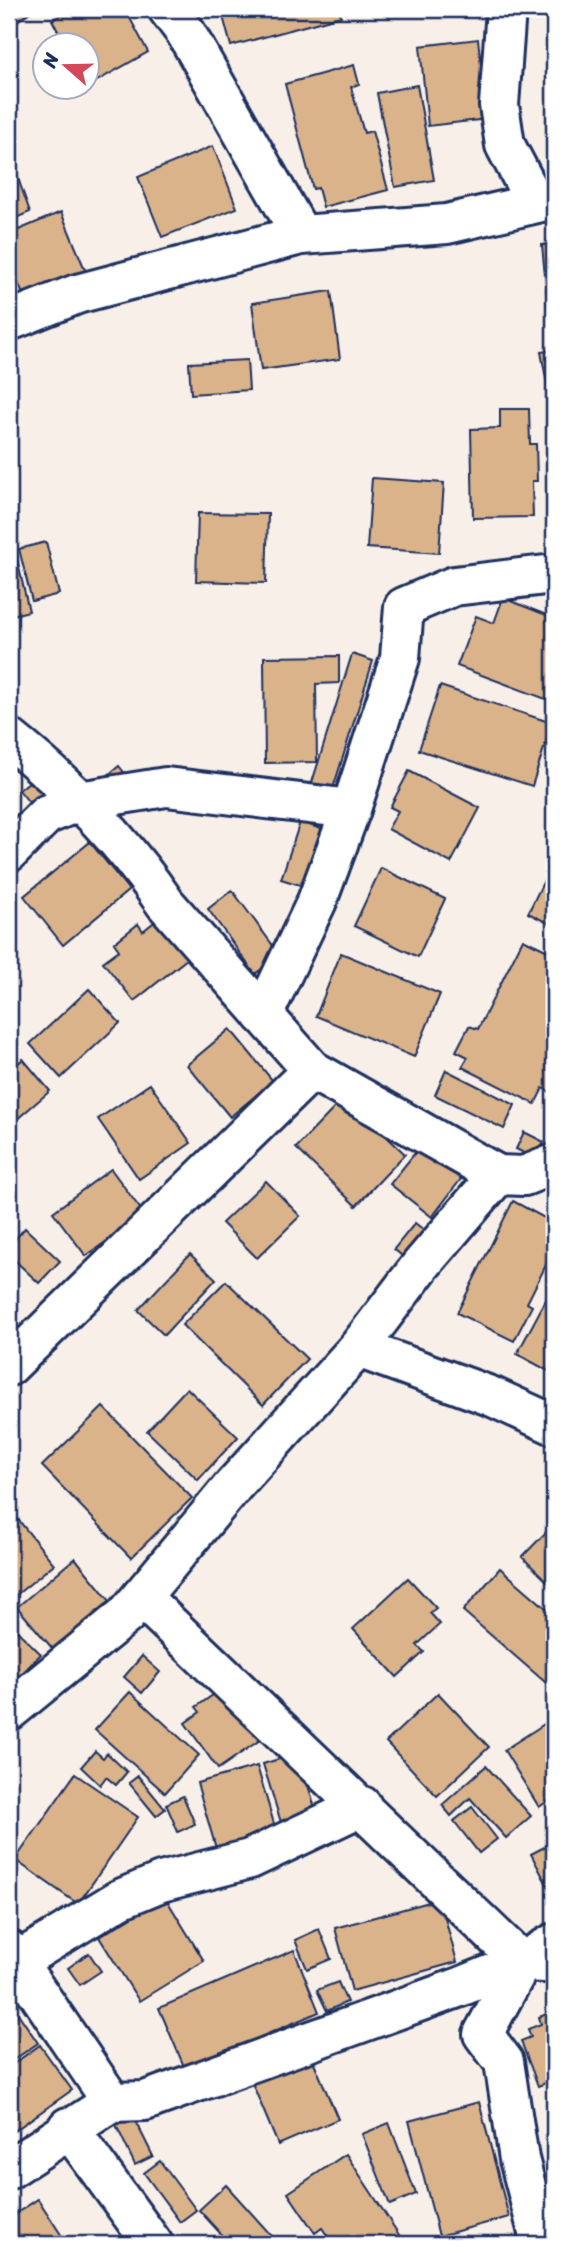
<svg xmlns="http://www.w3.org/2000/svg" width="563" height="2253" viewBox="0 0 563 2253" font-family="Sriracha,sans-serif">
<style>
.building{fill:#dab38b;stroke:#1b2f5e;stroke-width:2}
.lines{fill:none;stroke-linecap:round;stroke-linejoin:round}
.minor-casing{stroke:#1b2f5e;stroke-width:44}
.minor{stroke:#fff;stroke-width:38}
</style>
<rect width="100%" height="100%" fill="#f8f0e8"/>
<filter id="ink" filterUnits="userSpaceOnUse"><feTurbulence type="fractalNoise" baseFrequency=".0143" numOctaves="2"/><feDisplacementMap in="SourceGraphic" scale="14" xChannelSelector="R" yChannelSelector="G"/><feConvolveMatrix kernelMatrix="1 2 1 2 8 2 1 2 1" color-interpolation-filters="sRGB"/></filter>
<g filter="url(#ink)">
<g class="building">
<path d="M9,9h25l-25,18z"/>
<path d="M72,9h53l23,43 -60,34v-40h-22l-14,-26z"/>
<path d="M221,9h118l2,7 -110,30z"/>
<path d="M478,39l9,80 -59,7 -8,-80z"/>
<path d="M354,65l5,19 -8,3 13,46 8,-2 16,59 -65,17 -5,-19 -5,1 -28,-105z"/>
<path d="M417,85l17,95 -39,7 -18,-94z"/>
<path d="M9,109l8,16 -8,4z"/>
<path d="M213,146l24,62 -75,29 -24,-60z"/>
<path d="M9,153l21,59 -21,9z"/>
<path d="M61,212l25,60 -62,25 -15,-36v-27z"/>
<path d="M554,244v74h-5l-7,-73z"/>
<path d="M331,291l9,68 -79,11 -9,-67z"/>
<path d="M554,350v48l-4,1 -9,-47z"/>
<path d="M247,360l2,30 -58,4 -2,-31z"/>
<path d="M500,409h29l1,35h6l1,37h-5l1,36 -60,1 -2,-89 29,-1z"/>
<path d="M372,478l72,5 -5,70 -72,-5z"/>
<path d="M198,513l70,1 -2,69 -70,-2z"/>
<path d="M46,542l13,52 -27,7 -13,-52z"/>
<path d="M14,546l15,65 -20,5v-69z"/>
<path d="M503,598l51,20v84l-97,-36 19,-50 18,7z"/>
<path d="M352,654l21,7 -42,134 -21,-6z"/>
<path d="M339,656v27l-23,1 1,78 -52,1 -1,-106z"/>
<path d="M440,686l112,37 -20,63 -113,-36z"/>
<path d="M119,766l12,15 -29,-1z"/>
<path d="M409,771l71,37 -29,55 -63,-34 10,-18 -8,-4z"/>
<path d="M38,775l15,20 -18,15 -16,-20z"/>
<path d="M300,822l31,10 -18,57 -32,-10z"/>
<path d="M90,842l39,48 -66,55 -39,-49z"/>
<path d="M554,860v66l-26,-13z"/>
<path d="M381,868l64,31 -27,58 -64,-31z"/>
<path d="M232,890l48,65 -25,19 -47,-65z"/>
<path d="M158,919l30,39 -54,43 -31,-39 16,-12 -5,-7 24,-19 5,7z"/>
<path d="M523,939l31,15v140l-11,-6 -8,16 -73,-37 6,-10 -12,-6 13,-25 9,3z"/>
<path d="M341,953l99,41 -26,63 -98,-41z"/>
<path d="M89,989l31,34 -59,55 -31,-34z"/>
<path d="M230,1029l43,52 -43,36 -43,-52z"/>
<path d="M23,1059l27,32 -41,35v-55z"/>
<path d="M446,1070l69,35 -11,24 -69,-34z"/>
<path d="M150,1084l41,59 -52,36 -41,-60z"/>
<path d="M345,1097l60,57 -49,52 -60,-58z"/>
<path d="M524,1132l20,10 -8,17 -20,-10z"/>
<path d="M423,1143l41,32 -32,42 -42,-33z"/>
<path d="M111,1169l36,49 -25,12 -36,26 -33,-44z"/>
<path d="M266,1181l34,35 -43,42 -35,-35z"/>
<path d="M513,1201l41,22v26l-27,54 5,3 -18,35 -57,-28z"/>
<path d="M415,1223l15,12 -22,26 -14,-12z"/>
<path d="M25,1228l35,33 -21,22 -30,-28v-9z"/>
<path d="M190,1254l26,25 -52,56 -26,-25z"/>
<path d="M226,1281l81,78 -44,46 -81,-80z"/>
<path d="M550,1292l4,2v80l-37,-20z"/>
<path d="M187,1388l51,49 -40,43 -51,-49z"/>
<path d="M103,1407l89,91 -61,60 -89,-92z"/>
<path d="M12,1512l42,52 -45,37v-86z"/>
<path d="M554,1524v64l-32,-31z"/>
<path d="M75,1558l40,49 -57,48 -41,-48z"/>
<path d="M500,1568l54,47 -2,73 -89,-77z"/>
<path d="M408,1578l28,30 -6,5 10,11 -23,21 7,7 -27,25 -44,-48z"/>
<path d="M9,1623l32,31 -32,33z"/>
<path d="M142,1656l18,16 -18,21 -18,-16z"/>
<path d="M227,1685l43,48 -52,36 -33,-46 15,-11 -4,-5z"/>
<path d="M130,1692l69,63 -34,38 -70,-63z"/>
<path d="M438,1693l51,54 -52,49 -51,-54z"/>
<path d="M552,1719l2,78 -15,10 -35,-57z"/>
<path d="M95,1751l8,7 4,-5 20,19 -11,13 -10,-8 -6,8 -19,-18z"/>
<path d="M298,1753l21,68 -35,11 -21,-68z"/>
<path d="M257,1766l20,68 -57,28 -23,-79z"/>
<path d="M486,1766l45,50 -25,22 -36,-40 -19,18 -9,-11z"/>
<path d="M75,1774l63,43 -60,87 -63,-44z"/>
<path d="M138,1776l27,33 -9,7 -27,-33z"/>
<path d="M183,1796l12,28 -17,8 -12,-28z"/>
<path d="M472,1807l25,32 -18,14 -25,-32z"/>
<path d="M554,1842v56l-23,-44z"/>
<path d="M165,1897l39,64 -65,40 -40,-64z"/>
<path d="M440,1899l17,63 -105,29 -17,-63z"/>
<path d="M319,1929l12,30 -24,10 -12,-29z"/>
<path d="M294,1950l25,62 -134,57 -26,-61z"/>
<path d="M89,1953l12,18 -21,14 -12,-17z"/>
<path d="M338,1982l9,20 -20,9 -10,-21z"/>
<path d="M9,2000l29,43 -29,20z"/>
<path d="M554,2011v69l-16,6 -17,-45 10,-4 -3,-8 13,-5 -2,-7z"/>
<path d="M40,2045l32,45 -58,41 -5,-7v-57z"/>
<path d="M310,2053l28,66 -60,26 -28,-67z"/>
<path d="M479,2102l30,115 -70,19 -30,-115z"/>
<path d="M133,2116l20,40 -18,9 -19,-40z"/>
<path d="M389,2123l27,71 -26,11 -28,-71z"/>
<path d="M346,2154l59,90h-72l-11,-16 -7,5 -27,-40z"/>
<path d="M160,2161l36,49 -16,12 -36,-49z"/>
<path d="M226,2185l53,59h-49l-31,-34z"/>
<path d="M38,2199l29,45h-58v-26z"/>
</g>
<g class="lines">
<defs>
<g id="minor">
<path d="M168,9l18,24 115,202"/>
<path d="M506,9l-7,96 6,40 30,57"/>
<path d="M9,321l68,-27 224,-59 146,-11 107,-25"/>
<path d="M9,738c58,46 114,103 156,165l147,167 186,105"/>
<path d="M9,852l37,-37 33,-14 87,-14 185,22"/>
<path d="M263,1015l54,-114 34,-92 49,-151 4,-51 50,-21 100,-12"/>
<path d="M358,1348l135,49 61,28"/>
<path d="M9,1366l303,-296"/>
<path d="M141,1597l381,365 23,1"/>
<path d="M9,1711l117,-96 107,-129 125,-138 63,-83 77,-90 26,1 30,-12"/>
<path d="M9,1950l103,152"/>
<path d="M18,1961l102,-62 41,-17 89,-23 112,-53"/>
<path d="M522,1962l-39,72 21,28 15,97 22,85"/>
<path d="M68,2127l85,117"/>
<path d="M9,2169l103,-67 33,-1 315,-114 62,-25 32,-19"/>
</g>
</defs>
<use href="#minor" class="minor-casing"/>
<use href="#minor" class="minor"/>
</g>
</g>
<rect width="563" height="2253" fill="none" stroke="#fff" stroke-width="35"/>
<rect x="18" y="18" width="528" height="2218" fill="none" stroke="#1b2f5e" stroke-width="2.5" filter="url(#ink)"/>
<g transform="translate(66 66) rotate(290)"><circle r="33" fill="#ffffff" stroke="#a4acbf" stroke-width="2"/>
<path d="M0-5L12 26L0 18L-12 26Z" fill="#d1495b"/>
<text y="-10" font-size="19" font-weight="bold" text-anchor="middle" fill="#1b2f5e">N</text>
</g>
</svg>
